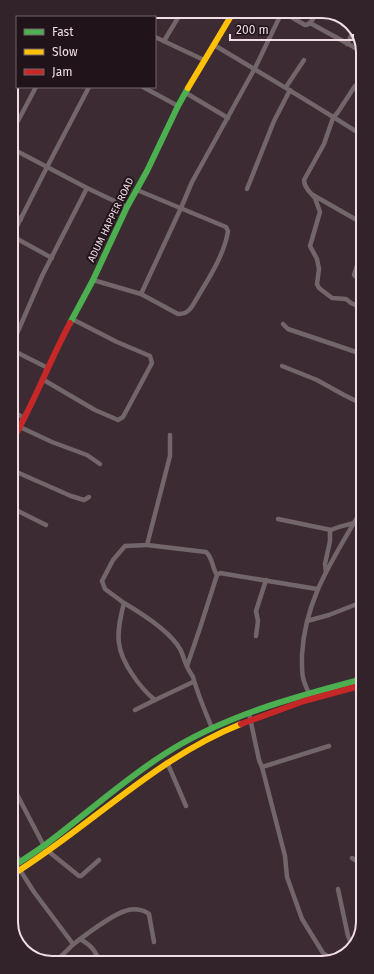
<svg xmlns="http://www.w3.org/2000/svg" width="374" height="974" viewBox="0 0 374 974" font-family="'Fira Sans',sans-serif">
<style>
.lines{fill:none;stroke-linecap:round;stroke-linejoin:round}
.street{stroke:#72666b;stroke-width:4.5}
.fast{stroke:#4caf50;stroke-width:6}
.slow{stroke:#ffc107;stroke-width:6}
.jam{stroke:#c62828;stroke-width:6}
.labels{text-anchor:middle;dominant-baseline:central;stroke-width:4;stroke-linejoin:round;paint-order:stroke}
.street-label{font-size:10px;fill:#f1dde5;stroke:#201319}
.rim{fill:none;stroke:#f1dde5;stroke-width:2}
</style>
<rect width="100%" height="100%" fill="#3c2b33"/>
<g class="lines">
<g class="street">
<path d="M101,11l13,6"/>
<path d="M281,11l24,14c7,0 9,-9 12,-14"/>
<path d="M76,17l3,-6"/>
<path d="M129,17l3,-6"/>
<path d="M310,23l42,23 10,7"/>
<path d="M155,37l49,23"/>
<path d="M164,41l18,-30"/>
<path d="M347,44l7,-14"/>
<path d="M214,45c49,29 99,59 148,90"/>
<path d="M11,52l6,-8"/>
<path d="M362,85l-7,1 -17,26 -5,6 -9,26 -20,36 1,5 3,5 7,8 5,14 -10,34 7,13 2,10 -2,15 2,4 13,10 14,1 5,4 11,5"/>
<path d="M143,87l35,19"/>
<path d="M286,87l18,-27"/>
<path d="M186,93l42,25"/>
<path d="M11,134l25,-47"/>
<path d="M11,148l76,40 40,19"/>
<path d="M247,189l27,-68 16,-31"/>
<path d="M313,195l49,28"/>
<path d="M11,213l10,6"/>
<path d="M12,236l40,22"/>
<path d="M11,238l36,-71 42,-80"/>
<path d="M362,250l-8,25 8,7"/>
<path d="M93,280l48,14 37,20c8,0 11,-3 15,-9 13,-23 31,-48 35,-74l-2,-4 -89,-37"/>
<path d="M141,294l40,-86 11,-26 63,-114 27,-56"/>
<path d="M283,324l5,5 74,25"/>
<path d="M12,345l30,-69 45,-88"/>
<path d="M12,350l36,18"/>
<path d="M282,366l35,14 27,15 18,9"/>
<path d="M42,379l53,31 23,10 5,-3 29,-54 -2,-7 -33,-14 -45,-23"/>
<path d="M12,411l12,7"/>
<path d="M20,427l32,15 35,13 13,9"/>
<path d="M170,435v21l-23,89 -22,1 -12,14 -11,21 3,8 19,14c-3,12 -7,27 -5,40 2,19 21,45 36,57l38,-18"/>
<path d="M362,455v4"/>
<path d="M12,470l59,26 13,4 5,-3"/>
<path d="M12,508l34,17"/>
<path d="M278,519l53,11"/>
<path d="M12,534l4,4v3l-4,26"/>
<path d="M147,545l59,7c7,6 6,16 11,23"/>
<path d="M326,572l-1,-8 5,-23v-10c4,-4 18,-6 24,-8"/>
<path d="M124,603c17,10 46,28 56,46 3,5 4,12 7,17 1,4 4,7 6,11 5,18 12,34 19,51"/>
<path d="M307,621l22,-6 33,-13"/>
<path d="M256,636l2,-15 -2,-10 10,-31"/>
<path d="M187,666l13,-38 17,-53 3,-2 97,16"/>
<path d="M309,693c-8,-15 -7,-22 -7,-38 3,-58 33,-98 60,-146"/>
<path d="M135,710l20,-10"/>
<path d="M249,713l10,47 3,7 23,89 2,21 15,42 21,34 6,4 9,1"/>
<path d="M167,762l19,44"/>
<path d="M262,767l67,-21"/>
<path d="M12,785l32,61"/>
<path d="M12,850l9,12"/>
<path d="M48,851l31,25h2l18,-16"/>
<path d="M352,858l11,7"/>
<path d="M20,870l14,22 39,52"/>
<path d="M338,889l10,47 5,12"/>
<path d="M80,939c12,7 15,11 20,24"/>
<path d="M52,963c12,-7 14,-13 23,-20 13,-10 35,-27 50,-32 7,-3 18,-2 24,3l5,28"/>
</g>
<g class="fast">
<path d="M70,323l23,-43 34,-73 20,-36 31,-65 10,-18"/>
<path d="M12,867c11,-7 22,-14 33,-22 39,-29 76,-63 118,-90 60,-39 131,-58 200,-76"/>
</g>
<g class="slow">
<path d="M188,88l46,-77"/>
<path d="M12,875c78,-48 143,-117 229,-151"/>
</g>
<g class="jam">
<path d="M12,441c22,-38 37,-79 58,-118"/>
<path d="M241,724l63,-23 59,-16"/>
</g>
</g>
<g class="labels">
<g class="street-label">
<text transform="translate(111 220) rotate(-64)">ADUM HAPPER ROAD</text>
</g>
</g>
<path d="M0 0H374V974H0ZM52 18H322A34 34 0 0 1 356 52V922A34 34 0 0 1 322 956H52A34 34 0 0 1 18 922V52A34 34 0 0 1 52 18Z" fill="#312329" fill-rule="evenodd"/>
<path class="rim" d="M52 18H322A34 34 0 0 1 356 52V922A34 34 0 0 1 322 956H52A34 34 0 0 1 18 922V52A34 34 0 0 1 52 18Z"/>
<rect x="16" y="16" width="140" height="72" fill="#201319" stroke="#74646b"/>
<rect x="24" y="29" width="20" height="6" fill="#4caf50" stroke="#74646b"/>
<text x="52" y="36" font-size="12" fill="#f1dde5">Fast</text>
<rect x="24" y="49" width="20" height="6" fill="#ffc107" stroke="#74646b"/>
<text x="52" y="56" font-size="12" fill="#f1dde5">Slow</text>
<rect x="24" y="69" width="20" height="6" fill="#c62828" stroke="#74646b"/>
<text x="52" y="76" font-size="12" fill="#f1dde5">Jam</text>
<path d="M230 34v6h123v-6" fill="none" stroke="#f1dde5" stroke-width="2"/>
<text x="236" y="34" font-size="12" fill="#f1dde5" stroke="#201319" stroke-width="3" paint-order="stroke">200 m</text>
</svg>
